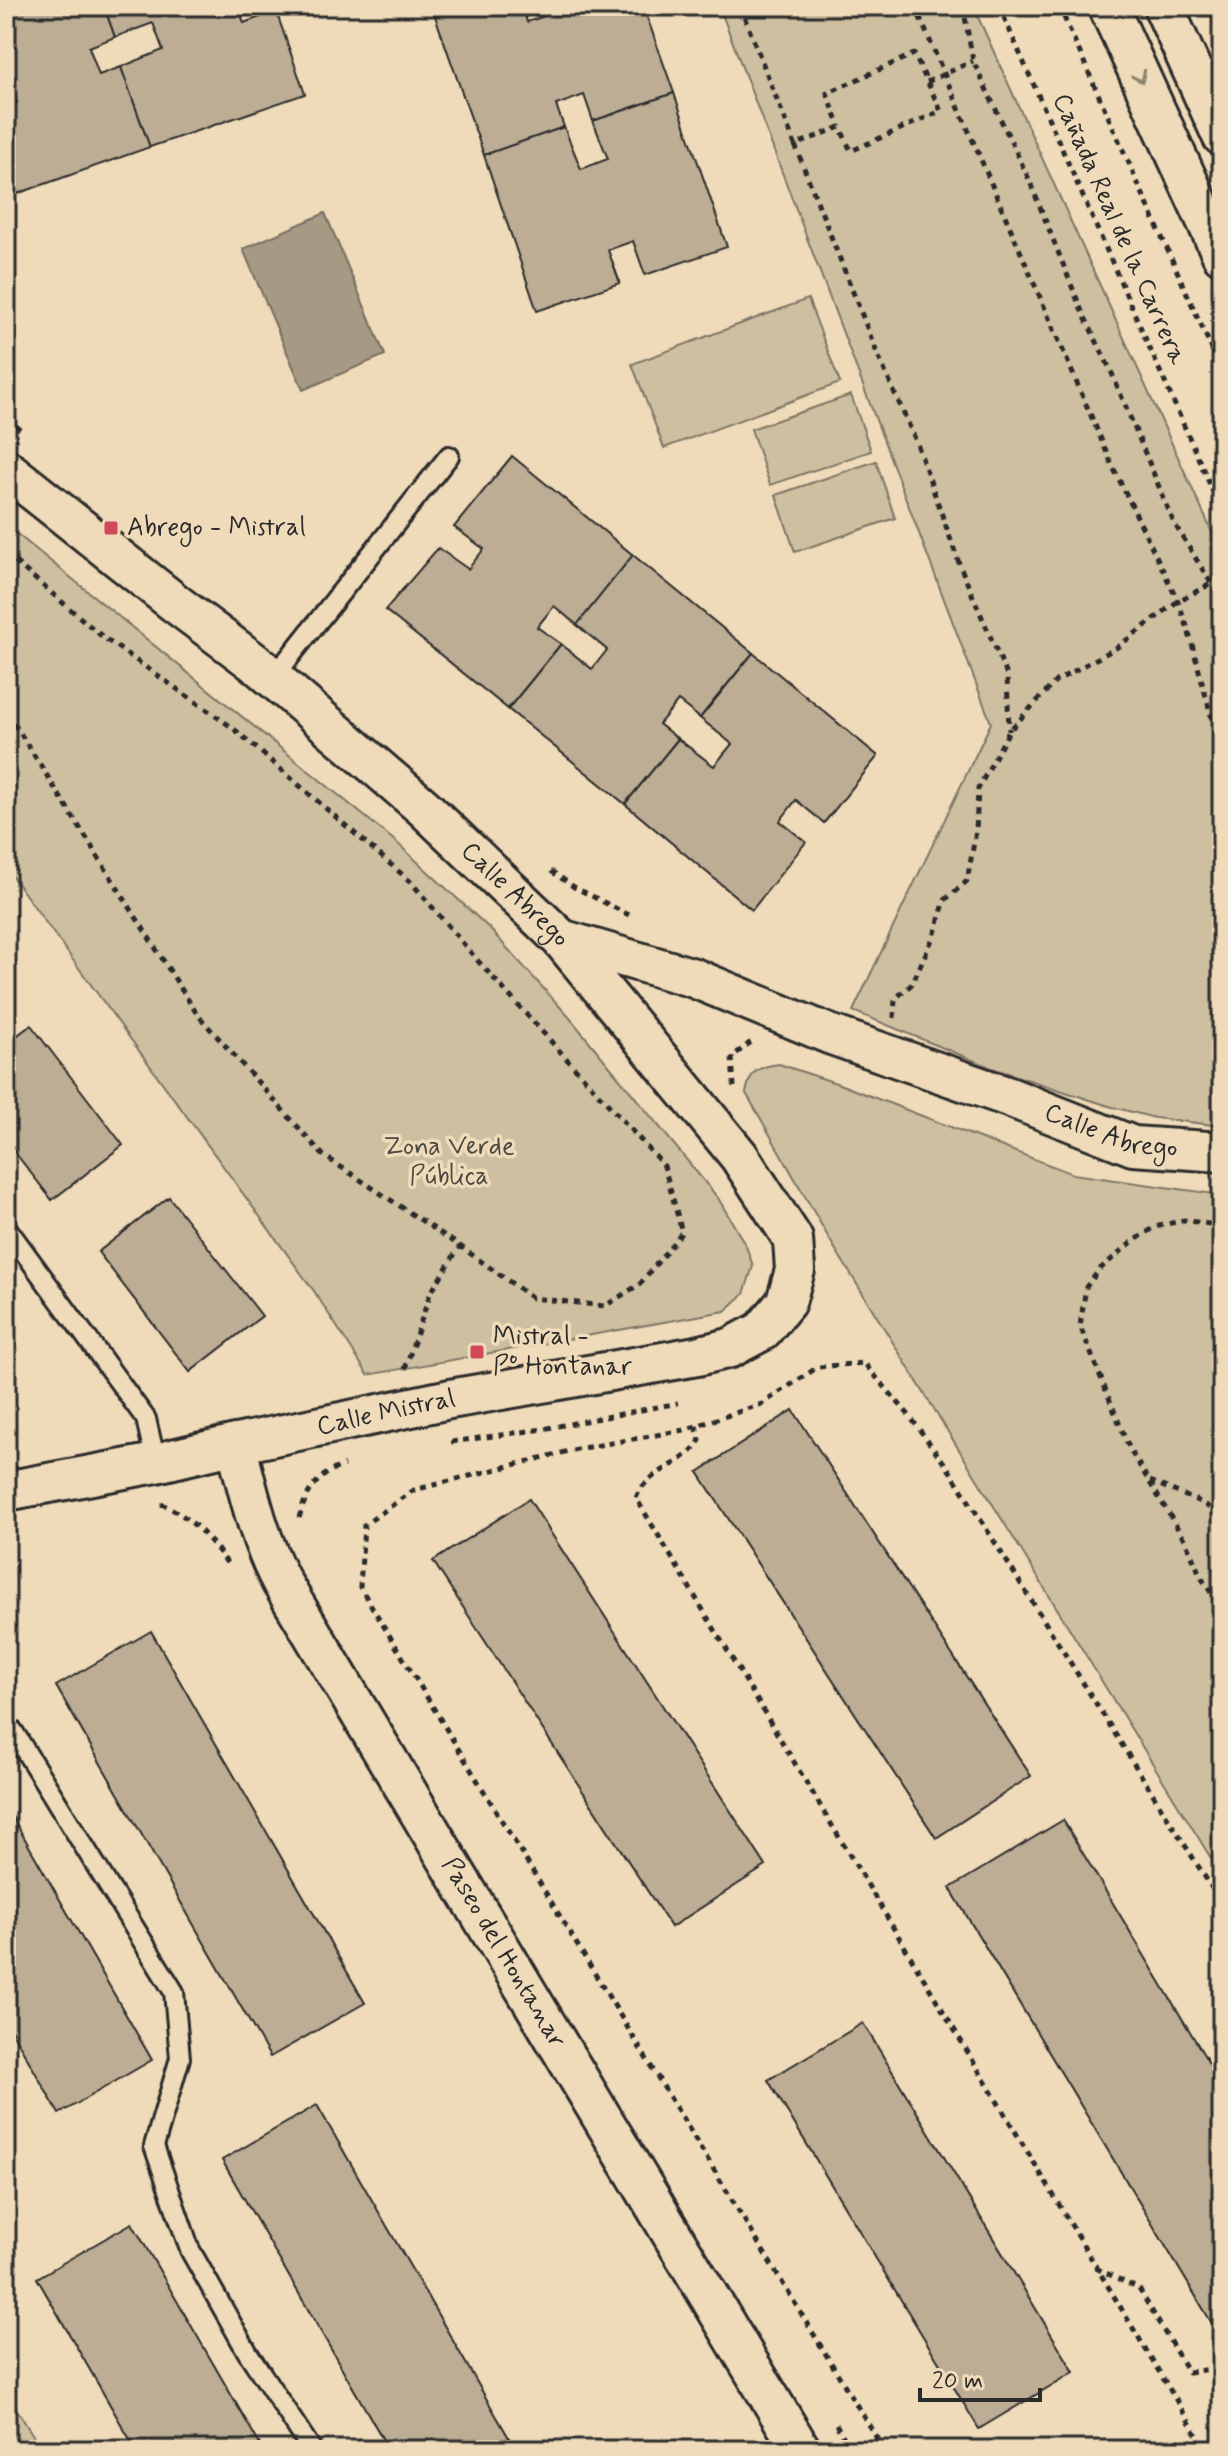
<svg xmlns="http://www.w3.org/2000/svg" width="1228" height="2456" viewBox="0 0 1228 2456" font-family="Mynerve,sans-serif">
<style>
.green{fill:#cfbfa1;stroke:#7d7566;stroke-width:2}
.water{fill:#a79a84;stroke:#756e60;stroke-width:2}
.building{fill:#bcad94;stroke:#2b2b2b;stroke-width:2}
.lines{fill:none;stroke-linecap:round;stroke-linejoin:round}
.service-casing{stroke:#2b2b2b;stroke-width:24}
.minor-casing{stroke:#2b2b2b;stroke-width:44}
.path{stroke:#2b2b2b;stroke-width:5;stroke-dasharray:6 6;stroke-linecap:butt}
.service{stroke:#efdbb9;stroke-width:18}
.minor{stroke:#efdbb9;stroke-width:38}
.oneway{stroke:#8d8372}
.poi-dot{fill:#d1495b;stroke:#efdbb9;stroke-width:3}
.labels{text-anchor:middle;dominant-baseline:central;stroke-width:7;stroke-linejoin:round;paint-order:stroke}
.street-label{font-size:26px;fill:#2b2b2b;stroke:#efdbb9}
.poi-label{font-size:26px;fill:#2b2b2b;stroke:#efdbb9;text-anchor:start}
.park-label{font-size:26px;fill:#4c4943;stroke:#efdbb9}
</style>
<rect width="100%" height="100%" fill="#efdbb9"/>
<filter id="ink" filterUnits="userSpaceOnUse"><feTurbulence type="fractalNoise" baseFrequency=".0125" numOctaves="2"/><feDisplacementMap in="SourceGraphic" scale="16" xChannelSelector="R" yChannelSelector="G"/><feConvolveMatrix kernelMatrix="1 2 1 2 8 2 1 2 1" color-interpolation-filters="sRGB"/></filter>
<g filter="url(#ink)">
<g class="green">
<path d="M719,6h254l249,548v572l-67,-8 -46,-12 -117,-38 -139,-57 138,-288z"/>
<path d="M808,299l32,84 -176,65 -32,-84z"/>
<path d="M851,395l20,56 -101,34 -19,-56z"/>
<path d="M876,461l19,57 -100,34 -19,-57z"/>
<path d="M6,525l389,316 94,87 81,90 148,180 28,48 7,20 -9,28 -19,17 -357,64 -54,-84 -308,-423z"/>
<path d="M779,1064l60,20 234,90 149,21v681l-388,-629 -88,-154c4,-22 11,-26 33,-29z"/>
<path d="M6,2392l36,58h-36z"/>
</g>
<path class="water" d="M325,213l60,142 -82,35 -60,-141z"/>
<g class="building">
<path d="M6,6h98l11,31 -26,10 10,28 22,-8 29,80 -142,50 -2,-90 11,-4 -9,-23 -2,1z"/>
<path d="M104,6h134l6,17 32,-12 29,83 -155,53 -29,-80 42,-17 -10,-27 -38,14z"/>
<path d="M453,6h69l5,16 24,-8 -3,-8h95l31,87 -81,28 -9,-26 -28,10 8,22 -80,28 -50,-142z"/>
<path d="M674,93l53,154 -82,28 -12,-34 -25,9 12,33 -83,28 -53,-156 80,-28 17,42 27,-10 -15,-38z"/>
<path d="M512,456l121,99 -56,70 -23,-19 -17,21 24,17 -53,65 -123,-99 53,-62 30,21 16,-20 -30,-22z"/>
<path d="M633,555l120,98 -53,65 -22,-17 -19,23 19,15 -53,65 -117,-95 53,-65 31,25 15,-19 -30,-25z"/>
<path d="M753,653l125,103 -54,67 -28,-23 -16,21 26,21 -54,68 -127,-106 53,-65 36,27 18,-22 -32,-26z"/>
<path d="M31,1025l92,120 -71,55 -46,-59v-97z"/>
<path d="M169,1197l93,119 -72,56 -92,-120z"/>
<path d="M793,1410l238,366 -95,62 -238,-366z"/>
<path d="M529,1499l237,367 -95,61 -238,-366z"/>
<path d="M151,1631l214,372 -95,54 -214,-371z"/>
<path d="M6,1806l146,254 -93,54 -53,-93z"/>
<path d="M1063,1820l159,265v255l-272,-452z"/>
<path d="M863,2023l211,349 -95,57 -211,-349z"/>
<path d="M317,2105l199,345h-127l-167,-290z"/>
<path d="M132,2223l131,227h-127l-99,-172z"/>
</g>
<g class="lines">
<defs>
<g id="service">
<path d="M273,678l176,-222"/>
<path d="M6,1227l140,192 10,44"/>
<path d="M6,1724l7,7 161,261 6,66 -26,88 36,104 58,103 64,97"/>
</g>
<g id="minor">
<path d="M1108,6l114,249"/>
<path d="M1163,6l59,130"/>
<path id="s1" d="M6,469l169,134 84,63 164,141 138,132 178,217 54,83 2,31 -9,32 -24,29 -32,17 -33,8 -247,43 -214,45 -80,19 -150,28"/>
<path id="s2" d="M561,939l133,39 135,56 180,63 124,49 89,6"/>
<path id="s3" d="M236,1444c12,47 23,96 46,139l519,867"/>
</g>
</defs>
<use href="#service" class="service-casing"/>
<use href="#minor" class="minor-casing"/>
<g class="path">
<path d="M740,6l55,139 45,-18 11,24 90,-40 -27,-57 -87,39 13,34"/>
<path d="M915,6l198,461 65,134 10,28 34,128"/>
<path d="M963,6l10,55 55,116 53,132 30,62 63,152 48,78"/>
<path d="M999,6l223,506"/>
<path d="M1059,6l163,366"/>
<path d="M927,82l46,-21"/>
<path d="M795,145l84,213 37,83 44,125 47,109 2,56"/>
<path d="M6,418l15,12"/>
<path d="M6,554l98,84 129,90 178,154 67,79 186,205 18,66 -42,52 -35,22 -73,-8 -72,-52 -137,-91 -126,-141 -180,-286 -11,-11"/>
<path d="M551,871l23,16 55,28"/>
<path d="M894,1018l1,-19 17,-15 23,-51 10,-33 22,-19 9,-50 2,-42 31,-58 47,-50 60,-33 62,-47 33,-17"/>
<path d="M734,1087l-2,-30 19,-15"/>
<path d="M1222,1226l-38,-6 -29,7 -24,16 -31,26 -14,18 -6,39 50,124 56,92 15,35 21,33"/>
<path d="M405,1369l25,-75 30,-48"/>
<path d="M696,1426l4,14c-14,26 -53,29 -64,58l570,952"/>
<path d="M451,1442l92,-13 135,-26"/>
<path d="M1150,1481l55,23 17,16"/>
<path d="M161,1504c27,10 50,35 66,59"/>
<path d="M299,1518c8,-28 17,-42 45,-53"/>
<path d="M1096,2268l43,21 49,83 24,-3 10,3"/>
<path d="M836,2424l15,26"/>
<path d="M884,2450l-524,-863 4,-62 50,-35 163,-41 107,-19 78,-26 56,-37 46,-4 44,51 42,57 272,433"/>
</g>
<use href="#service" class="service"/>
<use href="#minor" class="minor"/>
</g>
<defs><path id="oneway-chevron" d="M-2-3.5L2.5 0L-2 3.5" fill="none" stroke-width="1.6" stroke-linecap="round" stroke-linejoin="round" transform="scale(2)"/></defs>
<use class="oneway" href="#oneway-chevron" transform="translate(1140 77) rotate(65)"/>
</g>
<g class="poi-dot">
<rect x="103" y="520" width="16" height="16" rx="4"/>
<rect x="469" y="1344" width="16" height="16" rx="4"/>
</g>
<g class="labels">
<g class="street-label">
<text transform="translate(1119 229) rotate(66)">Cañada Real de la Carrera</text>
<text stroke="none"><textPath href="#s1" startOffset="664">Calle Abrego</textPath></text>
<text stroke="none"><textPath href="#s2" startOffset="584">Calle Abrego</textPath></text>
<text transform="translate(386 1413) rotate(-12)">Calle Mistral</text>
<text stroke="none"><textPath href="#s3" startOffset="578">Paseo del Hontanar</textPath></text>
</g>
<g class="poi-label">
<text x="127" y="528">Abrego - Mistral</text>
<text x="493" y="1337">Mistral -<tspan x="493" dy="30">Pº Hontanar</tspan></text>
</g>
<g class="park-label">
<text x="449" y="1147">Zona Verde<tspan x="449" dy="30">Pública</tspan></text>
</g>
</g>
<rect width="1228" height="2456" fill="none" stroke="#efdbb9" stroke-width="32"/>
<rect x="16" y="16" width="1196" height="2424" fill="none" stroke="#2b2b2b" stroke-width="3" filter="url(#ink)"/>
<path d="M920 2388v12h120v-12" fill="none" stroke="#2b2b2b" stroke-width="4"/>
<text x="932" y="2388" font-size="24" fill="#2b2b2b" stroke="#efdbb9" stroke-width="6" paint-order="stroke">20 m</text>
</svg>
